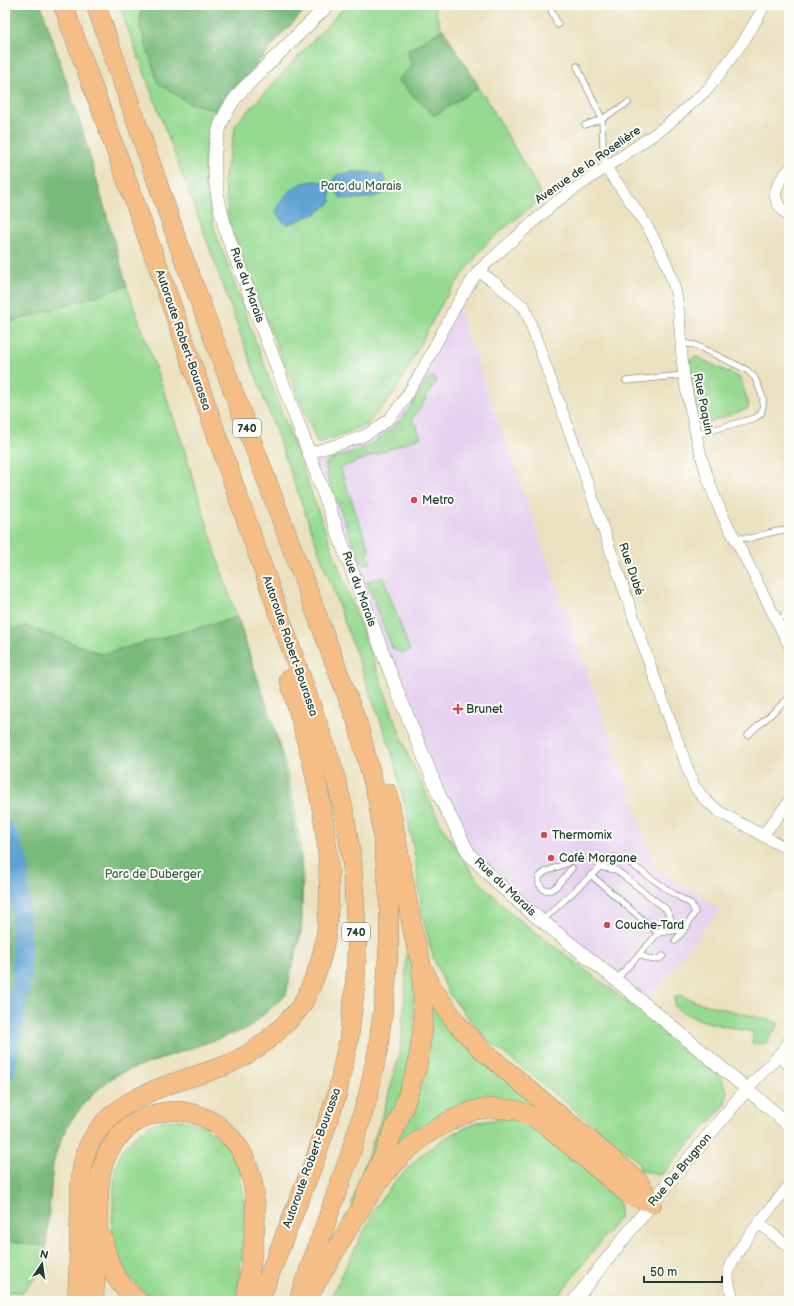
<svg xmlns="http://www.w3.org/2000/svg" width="794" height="1306" viewBox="0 0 794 1306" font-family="'Balsamiq Sans',sans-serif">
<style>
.built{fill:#e6d2f0}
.green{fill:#96da92;stroke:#5a8c63}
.forest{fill:#78ba7c;stroke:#4c7c58}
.water{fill:#5fa2d3;stroke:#3f7084}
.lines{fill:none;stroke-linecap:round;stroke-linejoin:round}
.river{stroke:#5fa2d3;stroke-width:19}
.service-casing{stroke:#858f7a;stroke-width:7}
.minor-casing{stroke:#858f7a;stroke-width:12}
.tertiary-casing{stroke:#858f7a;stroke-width:14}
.motorway-casing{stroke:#858f7a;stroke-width:20}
.service{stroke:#fff;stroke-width:5.5}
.minor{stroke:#fff;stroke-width:11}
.tertiary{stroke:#fff;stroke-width:13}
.motorway{stroke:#f6be87;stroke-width:19}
.poi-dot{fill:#d1495b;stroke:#fdfcf7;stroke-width:1.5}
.labels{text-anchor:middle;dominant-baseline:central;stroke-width:4;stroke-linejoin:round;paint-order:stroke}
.shield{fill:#fdfcf7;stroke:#62766e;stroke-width:1}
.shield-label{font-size:11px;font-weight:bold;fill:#1f3d34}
.street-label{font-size:12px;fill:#1f3d34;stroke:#fdfcf7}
.park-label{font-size:12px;fill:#3d644c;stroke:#fdfcf7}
.poi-label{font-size:12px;fill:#1f3d34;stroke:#fdfcf7;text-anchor:start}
</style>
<rect width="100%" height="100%" fill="#fdfcf7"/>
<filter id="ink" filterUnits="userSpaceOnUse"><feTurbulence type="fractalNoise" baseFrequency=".025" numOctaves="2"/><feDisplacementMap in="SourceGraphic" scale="8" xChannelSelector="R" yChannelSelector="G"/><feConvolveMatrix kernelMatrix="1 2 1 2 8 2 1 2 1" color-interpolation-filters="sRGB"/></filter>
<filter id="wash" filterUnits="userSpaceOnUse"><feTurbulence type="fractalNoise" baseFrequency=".012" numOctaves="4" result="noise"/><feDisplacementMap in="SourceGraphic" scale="16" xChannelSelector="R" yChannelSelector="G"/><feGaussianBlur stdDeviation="0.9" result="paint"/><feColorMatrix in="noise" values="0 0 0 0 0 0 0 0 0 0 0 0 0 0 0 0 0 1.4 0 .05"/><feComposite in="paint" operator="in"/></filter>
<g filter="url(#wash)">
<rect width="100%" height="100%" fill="#ebe1c0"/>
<path class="built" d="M456,306l6,13 195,551 63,39 -76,94 -122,-98 -66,-74 -147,-378 21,-6 59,-28z"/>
<g class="green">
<path d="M5,5h35l82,269 59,165 41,134 51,151 12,40 10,46 5,34 3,36 -2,55 -5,19 -8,23c-28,18 -56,36 -84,55 -12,8 -24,18 -38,25 -13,6 -29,9 -43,15 -36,18 -60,53 -70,91l-9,105 -21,24h-18z"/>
<path d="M119,5h22l-1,21 47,76 32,9 -11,23 -3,25v29l10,43 193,524 33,70 35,53 36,36 126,96 82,67c8,12 9,16 4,29l-61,67 -4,2 -19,-5 -2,-9 -149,-120 -21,-23 -20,-26 -15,-35 -11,-43 -7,-58 -11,-54 -11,-46 -189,-523z"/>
<path d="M346,5h88l17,56 33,34 59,102 -53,43 -9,10 -38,51 -49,93 -27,30 -49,20 -60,-144 -29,-78 -5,-42 12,-56z"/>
<path d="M694,357h3l43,21 9,27 -2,4 -40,14 -6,-2c-4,-8 -14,-47 -12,-56 1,-3 2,-5 5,-8z"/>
<path d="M435,377l1,4 -14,25 -11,14 7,6 -1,3 4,8 -81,31 30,84 -3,2 4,9 -10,1 -34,-88 -1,-13c13,-9 30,-11 45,-19 28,-16 42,-40 58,-66z"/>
<path d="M383,577l27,74 -9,2 -9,-5 -25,-66z"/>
<path d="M414,932v134l-58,140 -5,-2 32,-90 17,-61 5,-59 2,-61z"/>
<path d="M680,995l16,7 80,20 3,2 -13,19 -7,1 -7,-1 1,-11c-27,-6 -56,-9 -78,-25l-1,-9z"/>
<path d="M432,1000l200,181 -127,-78 -114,53z"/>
<path d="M509,1118l22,7 85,71c4,8 5,13 3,22l-65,83h-225l47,-95 21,-27 22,-22 24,-18 34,-17z"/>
<path d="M182,1120l22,6 29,25 7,18 5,35 -3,50 -6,47h-79l-16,-12 -12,-12 -10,-15 -6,-17 -1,-20 3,-56 7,-19 13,-14 14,-11 13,-4z"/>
</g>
<g class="forest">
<path d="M5,5h36l39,117 47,164 -122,38z"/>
<path d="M141,5h169l-29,30 -62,76 -32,-9 -29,-19 -18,-57z"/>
<path d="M443,29l36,58 -45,29 -37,-36 14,-13 -3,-17z"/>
<path d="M238,617l9,32 26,75 6,22 21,117 2,58 -16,74 -39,34 -131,45c-32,27 -52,47 -63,89l-7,83 -41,-5v-610l21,-5 76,28z"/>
</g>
<path class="water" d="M351,172h13l19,3 4,9 -2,9c-13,5 -30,8 -44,5l-5,-7h-6l1,11 -16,12 -29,11 -10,-11c4,-17 19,-32 37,-33 6,0 13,2 19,2l4,-8z"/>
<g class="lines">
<path class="river" d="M5,829l14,33 3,116 -17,94"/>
</g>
</g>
<g filter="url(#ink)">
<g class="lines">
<defs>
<g id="service">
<path d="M549,5l9,20"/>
<path d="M577,66l25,53 1,26 3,22"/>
<path d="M585,125l17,-6 26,-16"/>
<path d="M681,343l14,2 52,25 8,8 8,20v7l-2,9 -6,4 -60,17"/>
<path d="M626,381l58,-6"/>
<path d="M735,538h16l18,-5 20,-4"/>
<path d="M778,622l11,-12"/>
<path d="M748,735l41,-37"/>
<path d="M567,863l-22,9 -6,5v7l5,6h7l6,-4 15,-18"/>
<path d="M600,867l14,-10 14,5 46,32 17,10 4,8 -8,14 -12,15"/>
<path d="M591,875l67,58 20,-3 8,-3"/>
<path d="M542,921l58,-54 16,3 50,39 5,10 -55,61"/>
<path d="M640,955c10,4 14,8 23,1"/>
</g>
<g id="minor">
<path d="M606,168c25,34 51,67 65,108 11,31 8,66 13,99 1,11 4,22 6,32 9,44 21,93 45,131l54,107"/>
<path d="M789,170c-16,16 -20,31 0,46"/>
<path d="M478,271l16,11 31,26 50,139 75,218 44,121 12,15 14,11 69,38"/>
<path d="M309,453l21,-6 31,-10 15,-8 13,-10 13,-16 19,-31 35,-66 22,-35 79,-70 109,-75 43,-38 36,-49 20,-34"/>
<path d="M763,835l26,-33"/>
<path d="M778,1056l11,9"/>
<path d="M747,1089l31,-33 11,-14"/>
<path d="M759,1223l30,24"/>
<path d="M734,1301c-2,-7 -6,-16 -6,-24 1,-23 46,-72 61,-91"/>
</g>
<g id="tertiary">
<path d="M328,5l-87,86c-4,5 -8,10 -11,15 -25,38 -15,87 -3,128l82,219 46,126 43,114 42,104 29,57 35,35 18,16 94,75 131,109 42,36"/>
<path d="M574,1301l78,-98 95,-114"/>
</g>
<g id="motorway">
<path d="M63,5l97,267 99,285 73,208 12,46 8,50 3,45 2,41 -2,40 -6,51 -12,56 -23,68 -55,139"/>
<path d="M96,5l85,246 177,474 20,76 6,45 5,50v45l-3,45 -8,63 -10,47 -18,59 -52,146"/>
<path d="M424,971l8,16 24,36 26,27 156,131 14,22"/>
<path d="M360,1209l42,-97 15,-45 6,-38v-30l-2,-36 -8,-31 -25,-139"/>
<path d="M103,1238c4,25 14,48 35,63"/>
<path d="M308,1297l52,-88 23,-33 19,-21 22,-19 27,-16 24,-10 18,-2 23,2 16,6 15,10 81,68 24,9"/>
<path d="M77,1301c2,-30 2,-61 3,-91 0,-21 0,-43 8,-63 24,-53 87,-63 136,-81 22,-9 42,-23 59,-40 5,-5 11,-11 16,-17 6,-9 11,-20 15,-30 11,-27 14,-52 15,-81 2,-75 -19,-148 -40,-219"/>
<path d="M94,1301c1,-29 3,-59 4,-88 1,-16 0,-35 6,-51 5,-14 14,-27 26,-36 46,-33 102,-8 119,43 15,43 0,88 -2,132"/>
</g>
</defs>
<use href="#service" class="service-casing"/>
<use href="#minor" class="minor-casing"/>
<use href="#tertiary" class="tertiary-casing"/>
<use href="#motorway" class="motorway-casing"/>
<use href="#service" class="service"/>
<use href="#minor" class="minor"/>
<use href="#tertiary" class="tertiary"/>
<use href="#motorway" class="motorway"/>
</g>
</g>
<g class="poi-dot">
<circle cx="414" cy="500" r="4"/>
<path d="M456 703h4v4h4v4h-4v4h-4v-4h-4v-4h4z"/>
<circle cx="544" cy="835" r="4"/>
<circle cx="551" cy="858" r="4"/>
<circle cx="607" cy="925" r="4"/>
</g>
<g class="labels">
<g class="shield">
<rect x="233" y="419" width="28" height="18" rx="3"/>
<rect x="342" y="923" width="28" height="18" rx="3"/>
</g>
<g class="shield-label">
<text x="247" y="428">740</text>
<text x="356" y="932">740</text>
</g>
<g class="street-label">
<text transform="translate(588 165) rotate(-35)">Avenue de la Roselière</text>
<text transform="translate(247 285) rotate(70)">Rue du Marais</text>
<text transform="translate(183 340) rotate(71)">Autoroute Robert-Bourassa</text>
<text transform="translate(703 404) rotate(79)">Rue Paquin</text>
<text transform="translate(631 569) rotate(71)">Rue Dubé</text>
<text transform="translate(359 589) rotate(70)">Rue du Marais</text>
<text transform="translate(290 646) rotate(71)">Autoroute Robert-Bourassa</text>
<text transform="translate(505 887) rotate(43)">Rue du Marais</text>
<text transform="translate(312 1158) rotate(-70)">Autoroute Robert-Bourassa</text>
<text transform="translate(680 1170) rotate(-50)">Rue De Brugnon</text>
</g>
<g class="park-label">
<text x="361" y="186">Parc du Marais</text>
<text x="153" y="874">Parc de Duberger</text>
</g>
<g class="poi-label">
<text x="422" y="500">Metro</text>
<text x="466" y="709">Brunet</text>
<text x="552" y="835">Thermomix</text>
<text x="559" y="858">Café Morgane</text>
<text x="615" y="925">Couche-Tard</text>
</g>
</g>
<rect width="794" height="1306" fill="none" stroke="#fdfcf7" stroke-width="20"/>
<g transform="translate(42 1264) rotate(13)" stroke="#fdfcf7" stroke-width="3" paint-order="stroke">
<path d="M0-3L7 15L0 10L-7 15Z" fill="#1f3d34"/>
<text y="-6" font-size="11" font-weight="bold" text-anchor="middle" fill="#1f3d34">N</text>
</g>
<path d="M644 1276v6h78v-6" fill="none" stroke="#1f3d34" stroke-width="2"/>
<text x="650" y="1276" font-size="12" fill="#1f3d34" stroke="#fdfcf7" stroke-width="3" paint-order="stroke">50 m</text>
</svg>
